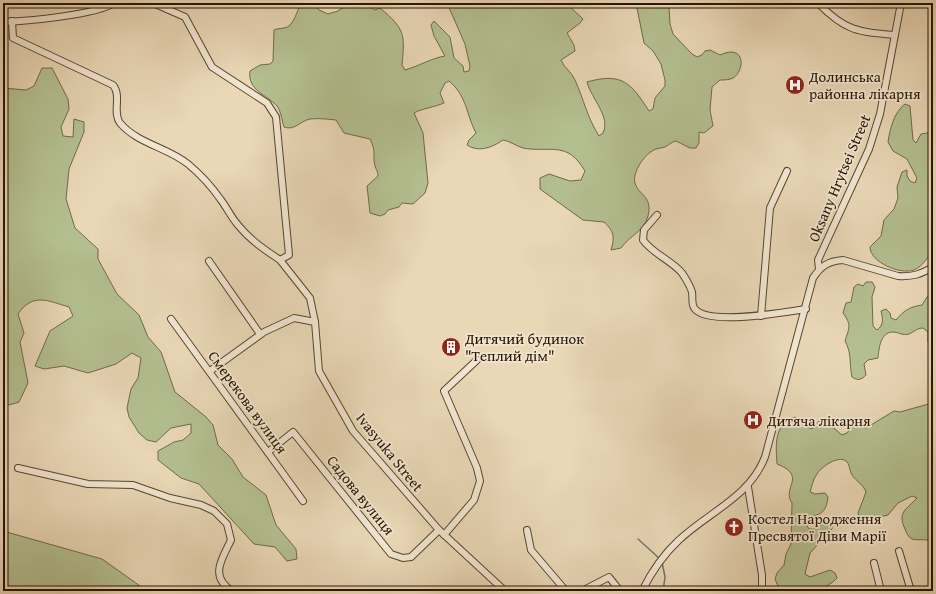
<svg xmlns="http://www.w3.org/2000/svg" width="936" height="594" viewBox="0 0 936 594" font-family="'Gentium Book Plus',serif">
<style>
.green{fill:#b4bf90;stroke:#6e6a48}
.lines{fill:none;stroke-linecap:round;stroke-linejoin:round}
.stream{stroke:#6c776d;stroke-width:1.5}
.minor-casing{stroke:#58462e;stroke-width:8}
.minor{stroke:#f1e5d0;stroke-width:6}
.labels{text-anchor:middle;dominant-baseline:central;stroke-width:3.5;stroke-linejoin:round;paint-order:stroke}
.poi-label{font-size:15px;fill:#281500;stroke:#f1e5d0;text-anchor:start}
.street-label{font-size:15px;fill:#281500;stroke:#f1e5d0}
</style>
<rect width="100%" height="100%" fill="#e9d7b6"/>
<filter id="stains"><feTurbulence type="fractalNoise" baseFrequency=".005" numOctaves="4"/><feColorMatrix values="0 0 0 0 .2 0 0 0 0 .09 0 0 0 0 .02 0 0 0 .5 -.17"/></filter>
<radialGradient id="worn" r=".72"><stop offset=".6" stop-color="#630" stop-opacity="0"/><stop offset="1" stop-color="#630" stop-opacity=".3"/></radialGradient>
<g class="green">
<path d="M301,3h12l6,7 9,4 10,-3 9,-6 21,-2 2,4 5,3 5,-2c25,21 25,26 22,57l3,5c14,-4 27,-12 40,-14l-11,-20 -3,-11 3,-4 16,16 4,21 9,8 1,6 5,-1 1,-5 -5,-22 -18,-41h119l17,16 -3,4 -13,10 7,12 1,6 -14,9c3,8 11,12 14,20 9,20 12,37 24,56l4,-3c8,-16 -12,-35 -16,-51 35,-10 44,1 62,29l4,-2 2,-11 10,-12v-6l-4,-16 -8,-13 -9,-8 -8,-40h36l-3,4 1,17 3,10 19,20 5,3 5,-2 3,-4 5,-1 10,5c26,-12 25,16 13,23 -4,2 -9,2 -13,2l-8,7 -2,23 3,16 -9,7 -5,-1v11l-3,5h-6l-14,-7c-5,1 -7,4 -11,6 -3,1 -6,1 -9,2 -11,4 -24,23 -21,34 4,13 18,13 13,33 -4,16 -18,19 -27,32l-10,2c4,-13 3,-19 -7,-28l-21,-2 -43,-31v-11l9,-4 21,7 11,-1 4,-9c-18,-31 -35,-18 -62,-23 -7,-2 -13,-7 -20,-8 -10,7 -24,13 -36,5l2,-5 7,-7c-10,-19 -9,-37 -27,-52l-4,2 -5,10 4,10c-9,4 -24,6 -30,10l9,20 5,50 -3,10 -12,11 -11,-1 -3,4 -11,3 -3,4 -5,2 -10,-3 -3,-27 11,-10c0,-5 -2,-6 -3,-10 -3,-11 2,-13 -5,-27l-26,-6 -8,-13c-9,-1 -18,-2 -26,-1 -10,2 -15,12 -26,8 -2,-6 -3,-16 -7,-21 -10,-11 -30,-16 -27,-35l10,-6 10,-1 3,-3 1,-31c4,-2 6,-1 10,-2 10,-1 13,-18 17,-25z"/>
<path d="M42,68h10l16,31 1,10 -8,18 2,9 10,1 1,-18 10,3v10l-15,37 -3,30 9,29 23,21v10l19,35 22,21 9,22 13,15 14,40 31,25 7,8 5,20 14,14 11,18 23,18 10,30 20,24 1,10 -10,2 -12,-14 -21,-3 -55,-60 -18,-6 -23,-18v-9l16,-9 9,-2 8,-7v-9l-20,4 -15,14 -9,-2 -8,-7 -10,-16 -2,-9 4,-19 7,-11 3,-20 -9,-5 -16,11 -28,9 -24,-7 -20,3 -9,-3 15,-35 23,-15 -4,-9c-21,-6 -36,-15 -51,7l6,19 -4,9 8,41 -9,19 -10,3 -6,-4v-313l23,2 8,-4z"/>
<path d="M905,104l5,2 3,34 3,3 5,-9 12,-2v118c-5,7 -10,16 -19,20 -14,5 -44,-8 -44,-23l11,-11 3,-16 10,-11 4,-11 -1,-11 5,-15 5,-2v6l3,5 5,2 2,-5 -10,-19 -14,-8 -5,-9c2,-13 6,-30 17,-38z"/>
<path d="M866,282h6l3,5 -3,10 1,29 4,4c7,-5 6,-11 4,-19l5,-2 4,4 1,5 5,2c8,-10 14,-13 26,-15l5,-8 6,-2v47h-5v-10l-5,-4c-6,0 -9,4 -14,6 -6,2 -11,-2 -16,-2 -13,0 -14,17 -15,26l-10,2 -4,4 2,11c-5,5 -8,6 -14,2 -3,-13 0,-24 -7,-36 4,-13 7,-16 -2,-28l3,-10 5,-1 3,-15 4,-3 5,2z"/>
<path d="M932,403l1,139c-7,-4 -14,-1 -21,-3 -4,-2 -6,-7 -7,-10 -8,-17 1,-19 12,-31l-5,-2 -14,7 -10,12 -13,3 -9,6h-5l-3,-11 8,-21c-3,-8 -10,-11 -14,-17 -3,-5 -2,-11 -6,-14 -8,-6 -25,6 -29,13 -4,5 -5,12 -7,18l5,2 10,-1 3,4c-3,25 -15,12 -22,27l3,5c10,1 12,-4 17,-11l6,1v10l-22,24 -5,21 5,3 20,-7 5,3 2,5c-15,16 -37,13 -57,13l-5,-12 2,-6 7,-8 2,-11 5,-10 1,-41c-11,-15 16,-27 -15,-39 -1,-18 -4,-40 18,-47l12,10 5,2 7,-8 11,4 12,10 5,-2 7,-9 12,4 28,-17 6,1z"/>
<path d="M3,531l99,28 45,32h-144z"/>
</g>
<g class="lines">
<g class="stream">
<path d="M638,539l22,20"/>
<path d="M662,562l3,15 -2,14"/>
<path d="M342,587l9,4"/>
</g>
<defs>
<g id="minor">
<path d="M153,3l32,14 27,50 55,36 9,14 13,138 -9,5 30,38 5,24 4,49 34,60 86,99 66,61"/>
<path d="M818,3c27,28 40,29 77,32"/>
<path d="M931,3l2,13"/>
<path d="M12,21l1,17 100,47c9,11 -1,28 7,38 18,21 47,24 68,41 12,10 24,23 33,36 6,8 10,17 17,25 12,15 27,25 42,35"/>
<path d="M3,22c24,-1 93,-7 111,-19"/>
<path d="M657,215l-13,15 -1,10c10,14 28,20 39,33 4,6 8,12 10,19 1,6 -1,13 3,17 14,17 90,3 111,0"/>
<path d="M209,261l51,73"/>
<path d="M819,269l-1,-9 51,-111 11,-35 21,-111"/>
<path d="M761,316l9,-108 17,-37"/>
<path d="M171,319l132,182"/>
<path d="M210,371l54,-39 30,-14 21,4"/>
<path d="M268,452l25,-20 98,122 12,4 8,-1 28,-27"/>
<path d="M18,468l70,16 45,1 37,13 31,7 13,6 13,13 4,16c-9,19 -22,36 1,51"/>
<path d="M748,487l14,88v16"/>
<path d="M527,530l4,20 35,41"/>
<path d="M444,535l30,-35 6,-19 -3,-13 -33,-77 33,-31"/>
<path d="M899,551l12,40"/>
<path d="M874,563l7,28"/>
<path d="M582,591l27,-14 11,14"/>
<path d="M642,591c9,-18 21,-36 36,-50 30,-29 71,-43 87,-84l48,-179c8,-12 15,-17 30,-18l55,16c15,1 23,-2 35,-9"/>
</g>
</defs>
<use href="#minor" class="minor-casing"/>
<use href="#minor" class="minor"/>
</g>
<defs>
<symbol id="hospital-disc" viewBox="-11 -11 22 22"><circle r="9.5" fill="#8f2418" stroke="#f1e5d0"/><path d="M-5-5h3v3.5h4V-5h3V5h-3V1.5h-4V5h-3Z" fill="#fff"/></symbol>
<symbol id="building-disc" viewBox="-11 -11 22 22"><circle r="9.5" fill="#8f2418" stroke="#f1e5d0"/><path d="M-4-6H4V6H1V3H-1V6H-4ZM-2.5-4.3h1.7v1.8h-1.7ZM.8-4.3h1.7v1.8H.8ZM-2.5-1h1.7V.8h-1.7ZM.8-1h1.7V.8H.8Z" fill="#fff"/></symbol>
<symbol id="church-disc" viewBox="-11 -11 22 22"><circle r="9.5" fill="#8f2418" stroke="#f1e5d0"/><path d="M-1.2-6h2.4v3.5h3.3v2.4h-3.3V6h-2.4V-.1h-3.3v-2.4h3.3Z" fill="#fff"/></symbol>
</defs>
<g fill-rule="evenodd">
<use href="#hospital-disc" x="784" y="74" width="22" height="22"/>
<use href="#building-disc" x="440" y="336" width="22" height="22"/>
<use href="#hospital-disc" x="742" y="409" width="22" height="22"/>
<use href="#church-disc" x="723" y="516" width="22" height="22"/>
</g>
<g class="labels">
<g class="poi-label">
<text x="809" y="76">Долинська<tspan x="809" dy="17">районна лікарня</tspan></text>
<text x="465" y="338">Дитячий будинок<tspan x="465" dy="17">"Теплий дім"</tspan></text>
<text x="767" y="420">Дитяча лікарня</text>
<text x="748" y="518">Костел Народження<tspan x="748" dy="17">Пресвятої Діви Марії</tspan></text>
</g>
<g class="street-label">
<text transform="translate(839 178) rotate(-67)">Oksany Hrytsei Street</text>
<text transform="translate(248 402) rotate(54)">Смерекова вулиця</text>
<text transform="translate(390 452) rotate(51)">Ivasyuka Street</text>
<text transform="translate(361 495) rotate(51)">Садова вулиця</text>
</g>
</g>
<rect width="936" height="594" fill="none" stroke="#e9d7b6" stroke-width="16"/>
<rect x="4" y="4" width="928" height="586" fill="none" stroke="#281500" stroke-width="2"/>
<rect x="8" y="8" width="920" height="578" fill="none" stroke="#281500"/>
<rect width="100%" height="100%" filter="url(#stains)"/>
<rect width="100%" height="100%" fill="url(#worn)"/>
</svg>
